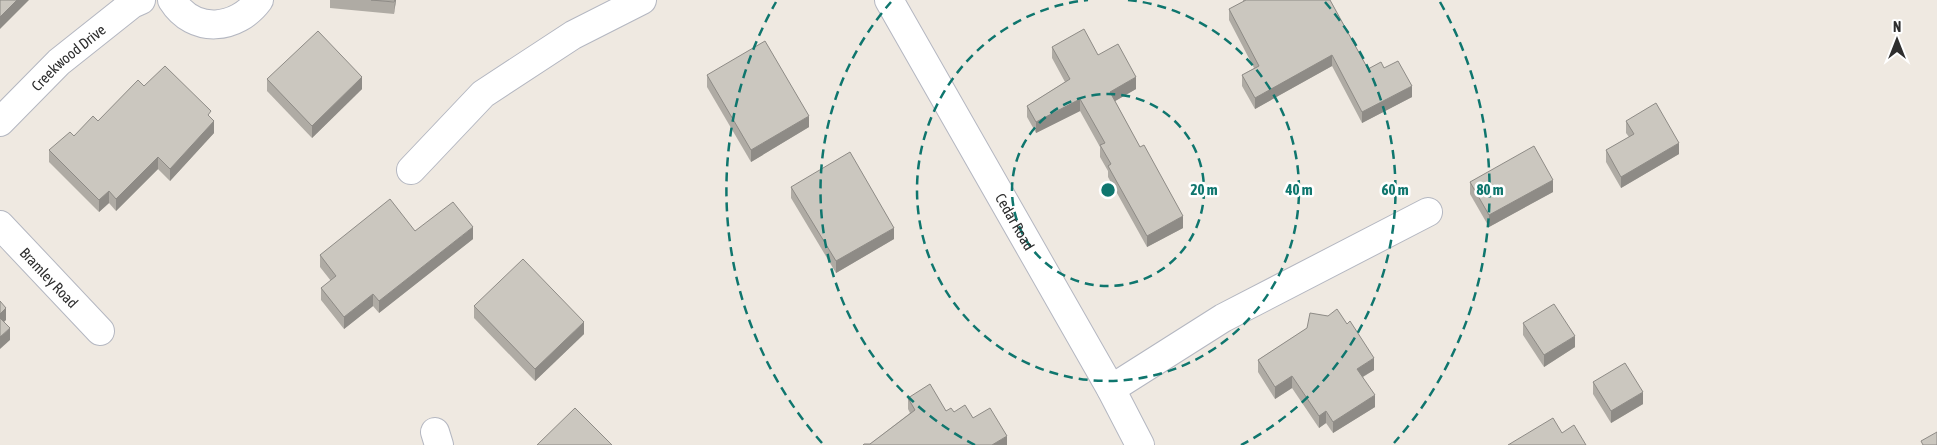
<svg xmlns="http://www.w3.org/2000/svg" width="1937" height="445" viewBox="0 0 1937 445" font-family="'Asap Condensed',sans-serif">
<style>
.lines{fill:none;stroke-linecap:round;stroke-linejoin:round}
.minor-casing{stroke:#b4b7c1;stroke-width:30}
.minor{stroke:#fff;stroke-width:28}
.wall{fill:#afaba4}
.shaded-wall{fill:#8e8b86}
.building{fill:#cbc7bf;stroke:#8e8b86}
.ring{fill:none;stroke:#0f766e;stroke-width:2.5;stroke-dasharray:9 6}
.labels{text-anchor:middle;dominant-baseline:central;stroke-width:5;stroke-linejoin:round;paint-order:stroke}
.street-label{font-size:15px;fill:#2e2e2e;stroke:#fff}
.centre{fill:#0f766e;stroke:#fff;stroke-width:2.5}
.ring-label{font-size:15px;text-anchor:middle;font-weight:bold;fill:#0f766e;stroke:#fff;stroke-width:5;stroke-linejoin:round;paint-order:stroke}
</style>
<rect width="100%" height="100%" fill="#efe9e1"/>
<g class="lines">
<defs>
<g id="minor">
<path d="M172,0c22,35 65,30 87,0"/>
<path id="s1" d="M889,0l222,389 29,56"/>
<path id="s2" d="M0,122l59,-60 73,-58 9,-4"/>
<path d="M411,170l72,-76 90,-59 69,-35"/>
<path id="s3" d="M0,225l100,106"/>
<path d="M1111,389l112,-71 205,-106"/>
<path d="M435,432l4,13"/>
</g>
</defs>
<use href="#minor" class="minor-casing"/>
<use href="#minor" class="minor"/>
</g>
<g class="wall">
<path d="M330,0h66l-2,14 -64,-6z"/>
<path d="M1243,0h87l38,69 16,-1 28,29 -50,26 -30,-57 -77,43 -13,-23v-11l12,-7 -25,-48v-11l14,-7z"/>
<path d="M1052,47l46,8 38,34 -21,12 68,127 -36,19 -39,-70v-6l-8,-14v-10l-20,-36 -44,22 -9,-16v-11l38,-24 -13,-24z"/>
<path d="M707,75l102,52 -58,35 -44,-75z"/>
<path d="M267,79l95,10 -50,49 -45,-47z"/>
<path d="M144,86l67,32 3,15 -44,48 -12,-12 -42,42 -7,-8 -10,9 -50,-50v-12l49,-29z"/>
<path d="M1626,121l53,33 -58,34 -15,-26v-12l23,-13 -3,-4z"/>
<path d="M1470,182l83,10 -64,35 -19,-33z"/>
<path d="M791,187l103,52 -58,34 -45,-75z"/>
<path d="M415,231l58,8 -94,74 -6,-7 -29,23 -23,-29v-12l10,-7 -11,-14v-12z"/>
<path d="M474,306l110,28 -49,47 -61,-63z"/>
<path d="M1523,323l52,24 -31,20 -21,-32z"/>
<path d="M1307,328l67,42 -11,7 12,30 -42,26 -7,-10 -7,5 -27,-40 -17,11 -17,-27v-12z"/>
<path d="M1593,382l50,22 -32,19 -18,-29z"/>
<path d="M908,398l38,13 27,7 34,27 -137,-1 40,-31 -2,-4z"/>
</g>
<g class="shaded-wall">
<path d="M17,0h12l-29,29v-12z"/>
<path d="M395,0h1l-2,14z"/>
<path d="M1332,55v11l-77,43v-11z"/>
<path d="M362,77v12l-50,49v-12z"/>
<path d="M1136,77v12l-26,15v-12z"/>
<path d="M1412,86v11l-50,26v-11z"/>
<path d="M1080,99v12l-44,22v-11z"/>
<path d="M809,116v11l-58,35v-12z"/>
<path d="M214,121v12l-44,48v-12z"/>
<path d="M1679,143v11l-58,34v-11z"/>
<path d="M158,157v12l-42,42v-12z"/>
<path d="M1553,180v12l-64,35v-12z"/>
<path d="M109,191v12l-10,9v-12z"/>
<path d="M1183,216v12l-36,19v-11z"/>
<path d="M473,227v12l-94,74v-12z"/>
<path d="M894,228v11l-58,34v-12z"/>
<path d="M373,294v12l-29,23v-12z"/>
<path d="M6,308v12l-6,6v-12z"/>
<path d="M584,322v12l-49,47v-12z"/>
<path d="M10,328v12l-10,9v-12z"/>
<path d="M1575,336v11l-31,20v-12z"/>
<path d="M1374,358v12l-17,10v-11z"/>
<path d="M1292,376v12l-17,11v-12z"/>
<path d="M1643,392v12l-32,19v-12z"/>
<path d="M1375,395v12l-42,26v-11z"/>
<path d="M1326,411v12l-7,5v-12z"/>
<path d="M1007,436v9h-15z"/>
</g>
<g class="building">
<path d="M0,0h17l-17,17z"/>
<path d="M371,0h24l-1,2z"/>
<path d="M1246,0h84l38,69 13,-7 3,6 14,-7 14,25 -50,26 -30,-57 -77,43 -13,-23 17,-9 -30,-57z"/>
<path d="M1084,29l14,26 20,-11 18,33 -26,15 30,55 4,-2 39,71 -36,20 -39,-70 3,-2 -11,-19 5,-2 -25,-44 -44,23 -9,-16 43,-27 -18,-32z"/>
<path d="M318,31l44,46 -50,49 -45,-47z"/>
<path d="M765,41l44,75 -58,34 -44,-75z"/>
<path d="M165,66l46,45 -3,4 6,6 -44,48 -12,-12 -42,42 -7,-8 -10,9 -50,-50 21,-18 4,4 19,-20 5,5 40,-41 6,6z"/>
<path d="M1656,103l23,40 -58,34 -15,-27 28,-16 -8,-13z"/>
<path d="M1534,146l19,34 -64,35 -19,-33z"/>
<path d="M850,152l44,76 -58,33 -45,-74z"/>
<path d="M390,199l25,32 38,-29 20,25 -94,74 -6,-7 -29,23 -23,-29 15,-12 -16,-21z"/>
<path d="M523,259l61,63 -49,47 -61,-63z"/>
<path d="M0,301l6,7 -6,6z"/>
<path d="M1554,304l21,32 -31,19 -21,-32z"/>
<path d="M1337,309l10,15 3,-3 24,37 -17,11 18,26 -42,27 -7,-11 -7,5 -27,-40 -17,11 -17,-27 49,-32 3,-15 18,3z"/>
<path d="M0,318l10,10 -10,9z"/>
<path d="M1625,363l18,29 -32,19 -18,-29z"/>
<path d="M930,384l16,27 5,-3 3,4 11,-7 8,13 17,-10 17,28 -15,9h-129l1,-1h6l45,-34 -7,-12z"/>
<path d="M575,408l37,37h-75z"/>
<path d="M1553,418l9,15 12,-8 12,20h-78z"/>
<path d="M1937,432v13h-14l-2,-4z"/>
</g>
<g class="ring">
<circle cx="1108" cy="190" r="96"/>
<path d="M1128 0A191 191 0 1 1 1088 0"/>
<path d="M975 445A287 287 0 0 1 891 2M1325 2A287 287 0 0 1 1241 445"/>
<path d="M822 443A382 382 0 0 1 776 2M1440 2A382 382 0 0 1 1394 443"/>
</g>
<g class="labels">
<g class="street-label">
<text stroke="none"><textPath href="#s2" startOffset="94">Creekwood Drive</textPath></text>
<text stroke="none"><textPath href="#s1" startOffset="255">Cedar Road</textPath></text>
<text stroke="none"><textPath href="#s3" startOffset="72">Bramley Road</textPath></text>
</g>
</g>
<circle cx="1108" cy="190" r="8" class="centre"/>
<g class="ring-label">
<text x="1204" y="195">20 m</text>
<text x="1299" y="195">40 m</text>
<text x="1395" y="195">60 m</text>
<text x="1490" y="195">80 m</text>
</g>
<g transform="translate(1897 40)" stroke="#ffffff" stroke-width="4" paint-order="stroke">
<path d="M0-4L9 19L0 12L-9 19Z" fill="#2e2e2e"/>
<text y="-8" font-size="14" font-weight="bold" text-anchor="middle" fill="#2e2e2e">N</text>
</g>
</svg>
